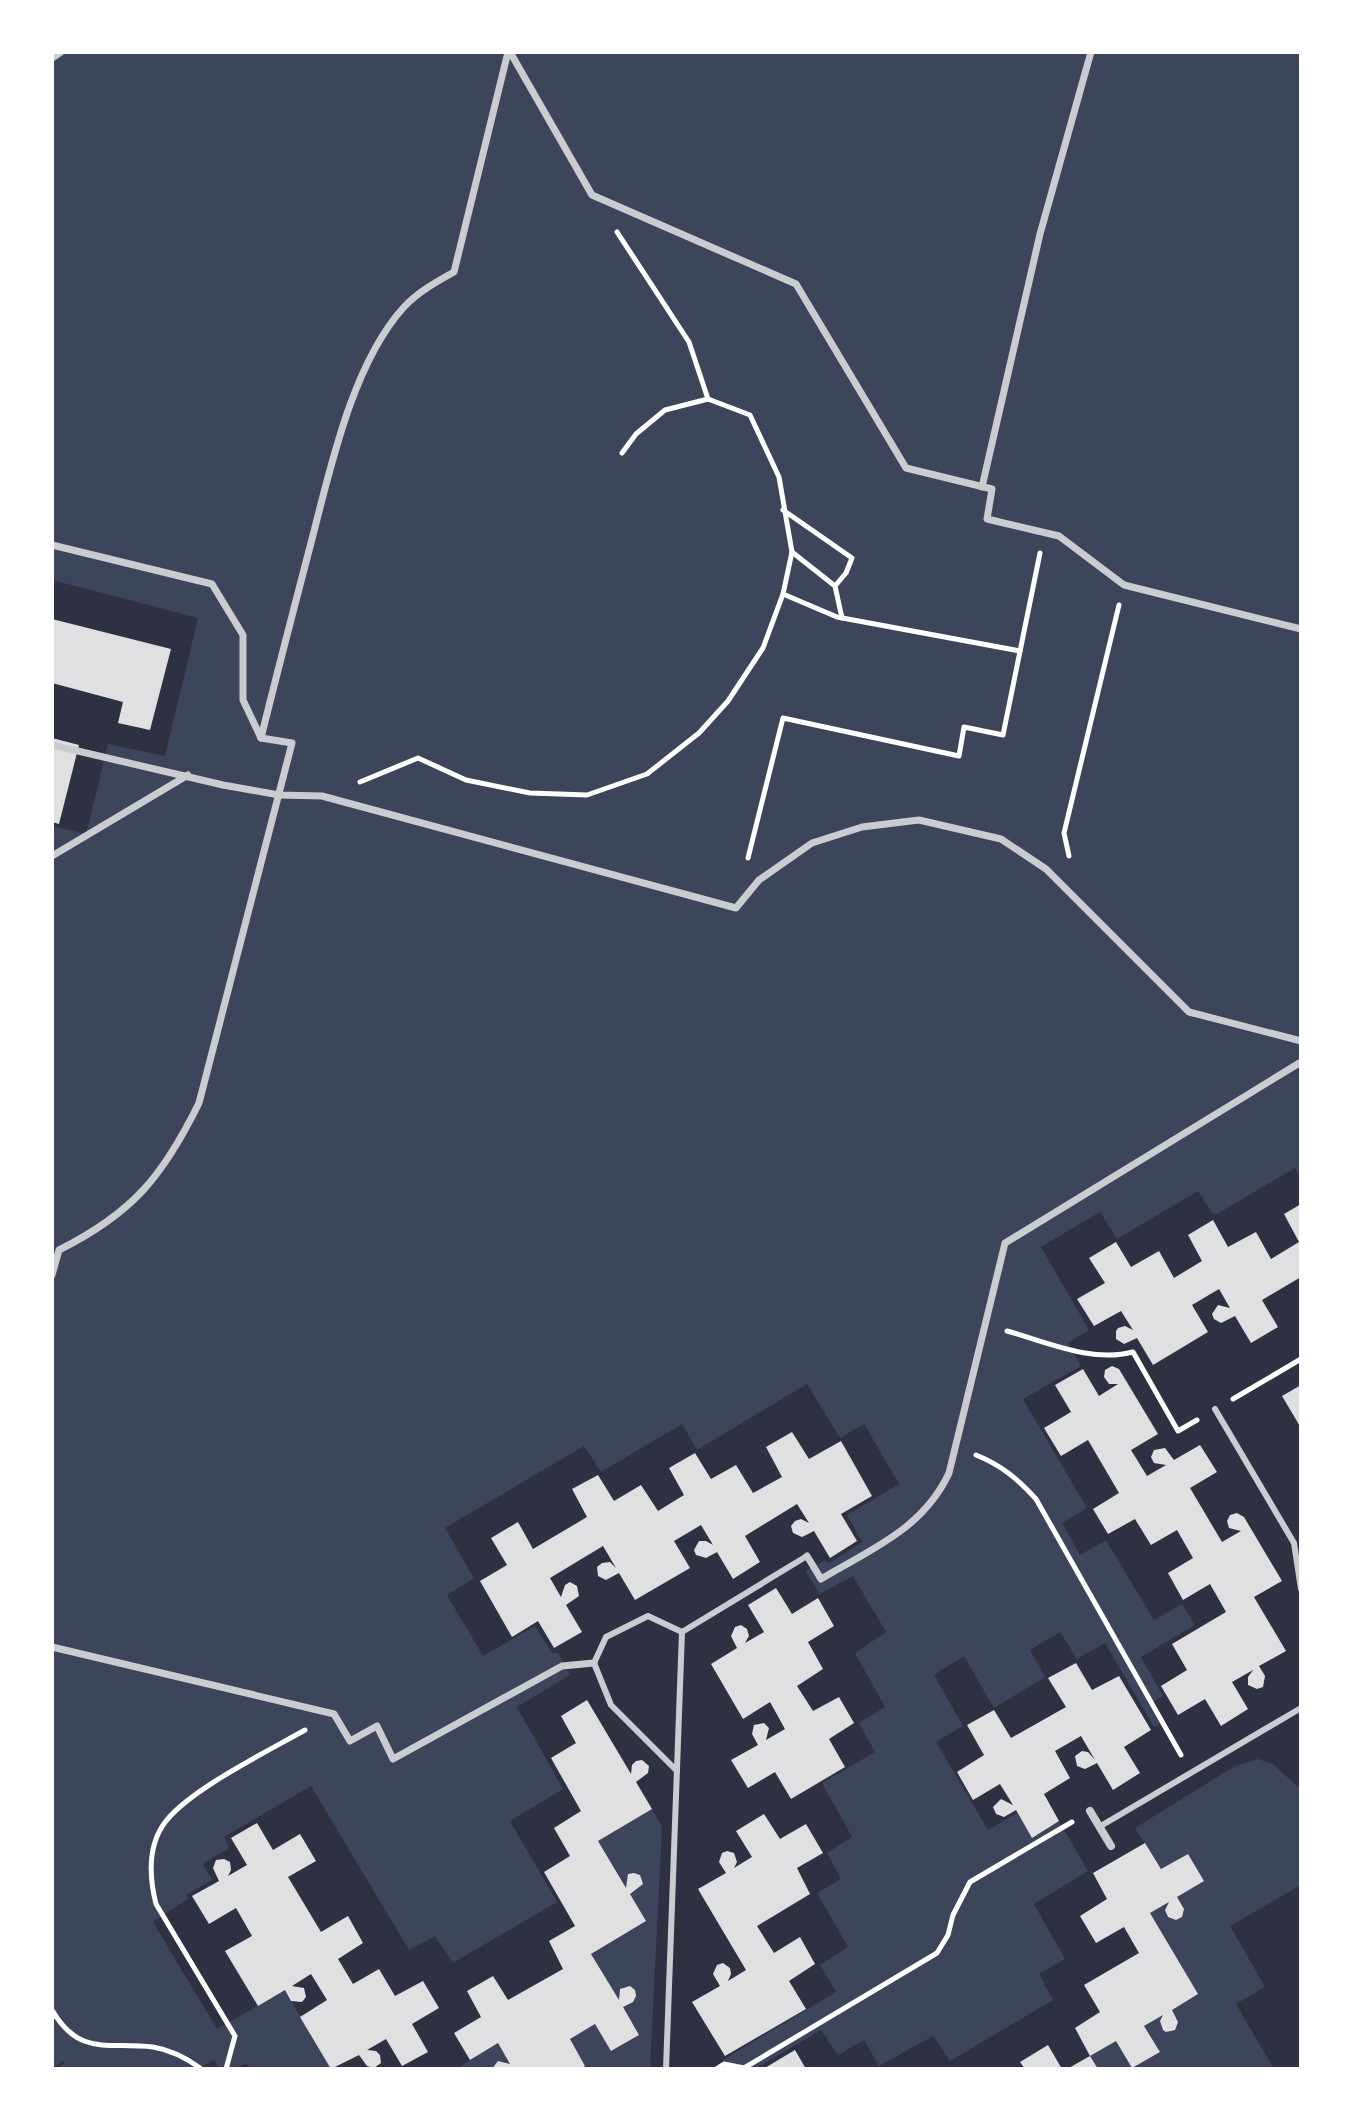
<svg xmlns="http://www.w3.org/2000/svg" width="1353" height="2121" viewBox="0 0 1353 2121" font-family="'Exo 2',sans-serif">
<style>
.green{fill:#3c4559}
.building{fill:#e0e0e3}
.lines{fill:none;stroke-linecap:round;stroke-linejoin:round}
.path{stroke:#fff;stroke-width:5}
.service{stroke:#caccd0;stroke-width:6}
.pedestrian{stroke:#caccd0;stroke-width:7}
.minor{stroke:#caccd0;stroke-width:8}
</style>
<rect width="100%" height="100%" fill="#2d3142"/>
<g class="green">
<path d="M52,52h1249v1126l-6,-10 -78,46 -5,-1 -14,-22 -81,48 -17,-27 -59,35 48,83 -21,13 13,23 -58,33 64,109 -25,15 18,32 26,-15 48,80 28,-16 13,21 -54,32 22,39 -14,8 11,20 -6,3 -49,-84 -28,16 -17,-27 -30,18 15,27 -51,31 -30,-52 -30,19 29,51 -27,16 52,88 29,-17 15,24 27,-16 29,50 -54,33 31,55 -26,15 14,26 -103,61 -17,-25 -54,30 -15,-26 -26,15 -17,-25 -66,39h-34l2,-9 113,-68 -16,-27 28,-18 -31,-54 24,-14 -14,-26 25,-16 -30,-54 53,-31 -16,-29 26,-16 -30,-54 31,-21 -33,-56 -33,18 -15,-23 21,-11 3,3 33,-21 -15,-27 52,-31 -35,-60 -24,14 -33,-54 -110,66 -15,-26 -81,48 -17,-26 -139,82 29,50 -27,17 36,61 52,-30 17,27h6l12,22 -53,32 46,82 -53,32 47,81 -104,61 -18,-27 -26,14 -98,-164 -87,51 5,11 -26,16 9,16 -26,15 2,4 -35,23 64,107 68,-39 46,79h-81l-4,-6 -11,6h-15l-6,-9 -17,9h-141l9,-6 -1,-2 -12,7v-1242l34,8 22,-90 57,12 33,-138 -146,-38z"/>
<path d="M1258,1759l15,5 28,26v95l-71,41 35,61 -29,17 38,65h-176l-8,-13 26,-15 16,27 28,-16 -16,-26 54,-32 -48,-81 54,-32 -16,-27 -27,15 -26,-41 100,-62z"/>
<path d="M652,1809l10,18 -12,242h-70l5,-3 -15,-27 25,-15 17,27 27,-16 -48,-81 55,-33 -48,-80z"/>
<path d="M498,2043l15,26h-57z"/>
</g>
<g class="building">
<path d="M52,619l119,30 -21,81 -32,-7 5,-21 -71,-19z"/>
<path d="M52,738l27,7 -20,79 -7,-2z"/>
<path d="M1301,1204v73l-39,23 16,27 -27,16 -16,-27 -14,7 -7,-4 -2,-5 6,-9 12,3 -11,-19 -27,16 16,27 -55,33 -16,-27 -13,6 -8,-5v-8l2,-3 7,-2 8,4 -12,-19 -27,15 -17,-27 28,-16 -16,-25 27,-16 15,25 28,-16 15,27 28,-17 -14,-26 25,-15 15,27 28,-15 15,27 28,-17 -15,-28z"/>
<path d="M1112,1366l7,3 39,65 -27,16 16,26 19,-11 -12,-2 -3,-6 3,-7 11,-2 9,12 26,-15 17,27 -27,16 32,54 19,-11 -12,-3 -2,-7 3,-6 7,-2 7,4 38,64 -28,16 32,54 -27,15 6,10 -2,11 -6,2 -9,-4v-8l5,-7 -21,12 16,27 -27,17 -16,-27 -27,16 -17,-29 26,-16 -15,-26 54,-32 -16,-28 -27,16 -15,-27 25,-15 -16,-28 -26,15 -16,-26 -27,15 -15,-25 26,-16 -31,-53 -27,16 -17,-28 27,-16 -16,-27 28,-16 16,27 19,-12h-9l-5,-7 1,-7z"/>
<path d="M1301,1385v43l-19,-32z"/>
<path d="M792,1432l17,27 32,-18 31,55 -31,18 16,27 -27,17 -16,-27 -12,6 -9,-4 -2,-7 4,-5 6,-2 8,4 -12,-19 -52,32 15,26 -27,17 -16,-27 -11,6 -10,-3 -2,-5 5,-9h7l7,4 -12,-20 -27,16 16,27 -55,32 -16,-27 -13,7 -8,-4 -1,-9 5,-4 8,-1 6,6 -13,-22 -53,32 11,19 4,-12 5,-3 7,4 2,10 -13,9 16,27 -28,16 -16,-27 -26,16 -32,-56 27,-16 -16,-27 27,-16 15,27 54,-32 -15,-28 26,-14 16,26 27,-16 17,26 26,-16 -15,-27 26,-15 16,26 25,-14 17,28 29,-16 -16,-30z"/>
<path d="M776,1588l16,26 26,-16 16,28 -26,16 15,27 -26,17 16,25 26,-14 15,26 -25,16 16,28 -54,32 -16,-27 -27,16 -17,-28 27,-15 -6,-11 2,-9 10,-2 5,5 -3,12 19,-11 -15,-27 -27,17 -32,-55 26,-16 -6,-12 4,-9 6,-2 6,4 2,7 -4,7 19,-11 -16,-27z"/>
<path d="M1076,1663l16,27 27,-14 32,54 -27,17 16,26 -27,17 -16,-27 -12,6 -8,-3 -2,-10 7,-5 6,1 7,8 -14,-24 -26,15 15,27 -26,16 15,27 -27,17 -16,-28 -12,7 -8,-3 -3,-7 8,-8 12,6 -13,-21 -27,16 -16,-28 27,-17 -17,-30 27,-15 17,28 55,-31 -18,-29z"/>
<path d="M587,1700l44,74 1,-9 4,-4 6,-1 7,6 -1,7 -12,9 16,27 -54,32 28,47 2,-14 6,-1 6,2 3,9 -13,10 16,27 -55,33 28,46 1,-11 10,-3 5,4 1,6 -3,6 -10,5 16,28 -28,16 -16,-27 -25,15 15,27 -5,3h-88l6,-8 12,3 -12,-21 -28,17 -16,-27 27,-16 -14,-26 26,-15 15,24 55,-31 -14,-28 26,-15 -31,-54 26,-16 -16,-28 27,-17 -30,-53 25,-15 -15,-27z"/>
<path d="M764,1814l16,25 26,-15 17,29 -26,15 13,26 -53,32 17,27 26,-16 15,27 -26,17 17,28 -81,47 -33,-54 28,-16 -7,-12 4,-9 6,-2 7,5 1,6 -3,7 18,-11 -48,-81 28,-16 -7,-11 3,-9 5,-2 7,2 3,9 -3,6 18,-11 -16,-26z"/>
<path d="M257,1823l16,27 27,-16 16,27 -28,16 33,55 27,-16 15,27 -25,16 15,25 26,-15 16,27 28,-15 16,27 -27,16 16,28 -26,14 -16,-27 -19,11 9,1 4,4 1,8 -7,5 -7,-2 -8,-11 -28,14 -31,-52 27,-17 -16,-26 -19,12 12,2 2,9 -4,5 -11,-1 -6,-11 -27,16 -33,-55 27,-15 -16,-28 -27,16 -17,-28 27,-15 -6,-13 3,-8 8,-1 6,3 1,8 -3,6 19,-11 -16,-27z"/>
<path d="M1145,1843l16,26 27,-15 16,27 -27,16 7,12 -2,8 -6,3 -8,-3 -3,-7 4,-8 -19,11 48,81 -26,16 6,12 -3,8 -9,2 -3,-2 -3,-9 3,-6 -19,11 16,26 -28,16 -16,-27 -26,15 -15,-28 25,-16 -16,-27 55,-32 -15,-26 -28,16 -16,-27 27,-17 -14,-26z"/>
<path d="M1048,2045l14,24h-37l-5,-7z"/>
<path d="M795,2050l11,19h-43z"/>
<path d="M1090,2056l8,13h-31z"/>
</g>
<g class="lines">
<g class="path">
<path d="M617,232l72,110 19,57"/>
<path d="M783,510l69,48 -6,15 -11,13 7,32"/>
<path d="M792,552l43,34"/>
<path d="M783,594l54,23 183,34"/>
<path d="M360,782l58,-24 48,22 64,13 57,2 60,-21 52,-41 29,-32 35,-53 20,-54 9,-42 -13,-75 -29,-62 -42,-16 -43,11 -29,24 -14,19"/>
<path d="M1069,856l-5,-23 55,-228"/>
<path d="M748,858l35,-140 176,38 5,-29 39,8 37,-182"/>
<path d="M1007,1331c40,11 85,32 126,21l45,79 19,-11"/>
<path d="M1233,1399l68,-40"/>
<path d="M976,1455c25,10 42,24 60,44l145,256"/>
<path d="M52,2010c28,48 57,31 101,37 18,3 32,10 47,21"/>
<path d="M226,2069l9,-33 -79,-132c-7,-28 -8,-60 10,-83 25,-32 102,-70 139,-91"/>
<path d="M716,2069l8,-5 20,4 193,-115 11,-18 5,-20 17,-33 102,-60"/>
</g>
<g class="service">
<path d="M1215,1409l79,134 7,46"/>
<path d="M677,1771l-66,-66 -17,-42 12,-26 42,-21 34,16"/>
<path d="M1099,1827l202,-119"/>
<path d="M666,2069l16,-437 125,-76"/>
</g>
<g class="pedestrian">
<path d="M510,52l82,143 204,89 110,184 86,21 -5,30 72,17 65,49 177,44"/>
<path d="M52,58l9,-6"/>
<path d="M982,487l58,-253 51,-182"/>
<path d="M52,545l160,39 31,51v65l18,38"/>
<path d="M52,745l171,40 56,10 43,1 414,112 23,-28 53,-37 50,-16 57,-7 82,19 45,30 143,143 112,29"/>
<path d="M52,856l136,-81"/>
<path d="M52,1275l7,-25c74,-37 104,-74 140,-147l93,-360 -31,-5c16,-65 33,-130 50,-195 19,-73 41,-179 93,-236 14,-15 32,-25 50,-35l54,-220"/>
<path d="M807,1556l14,23c50,-30 102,-50 128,-106l56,-230 296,-181"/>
<path d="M52,1647l282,67 16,27 27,-15 16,33 169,-93 32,-3"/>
</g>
<path class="minor" d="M1090,1811l21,35"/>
</g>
<rect width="1353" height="2121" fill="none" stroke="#ffffff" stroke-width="108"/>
</svg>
